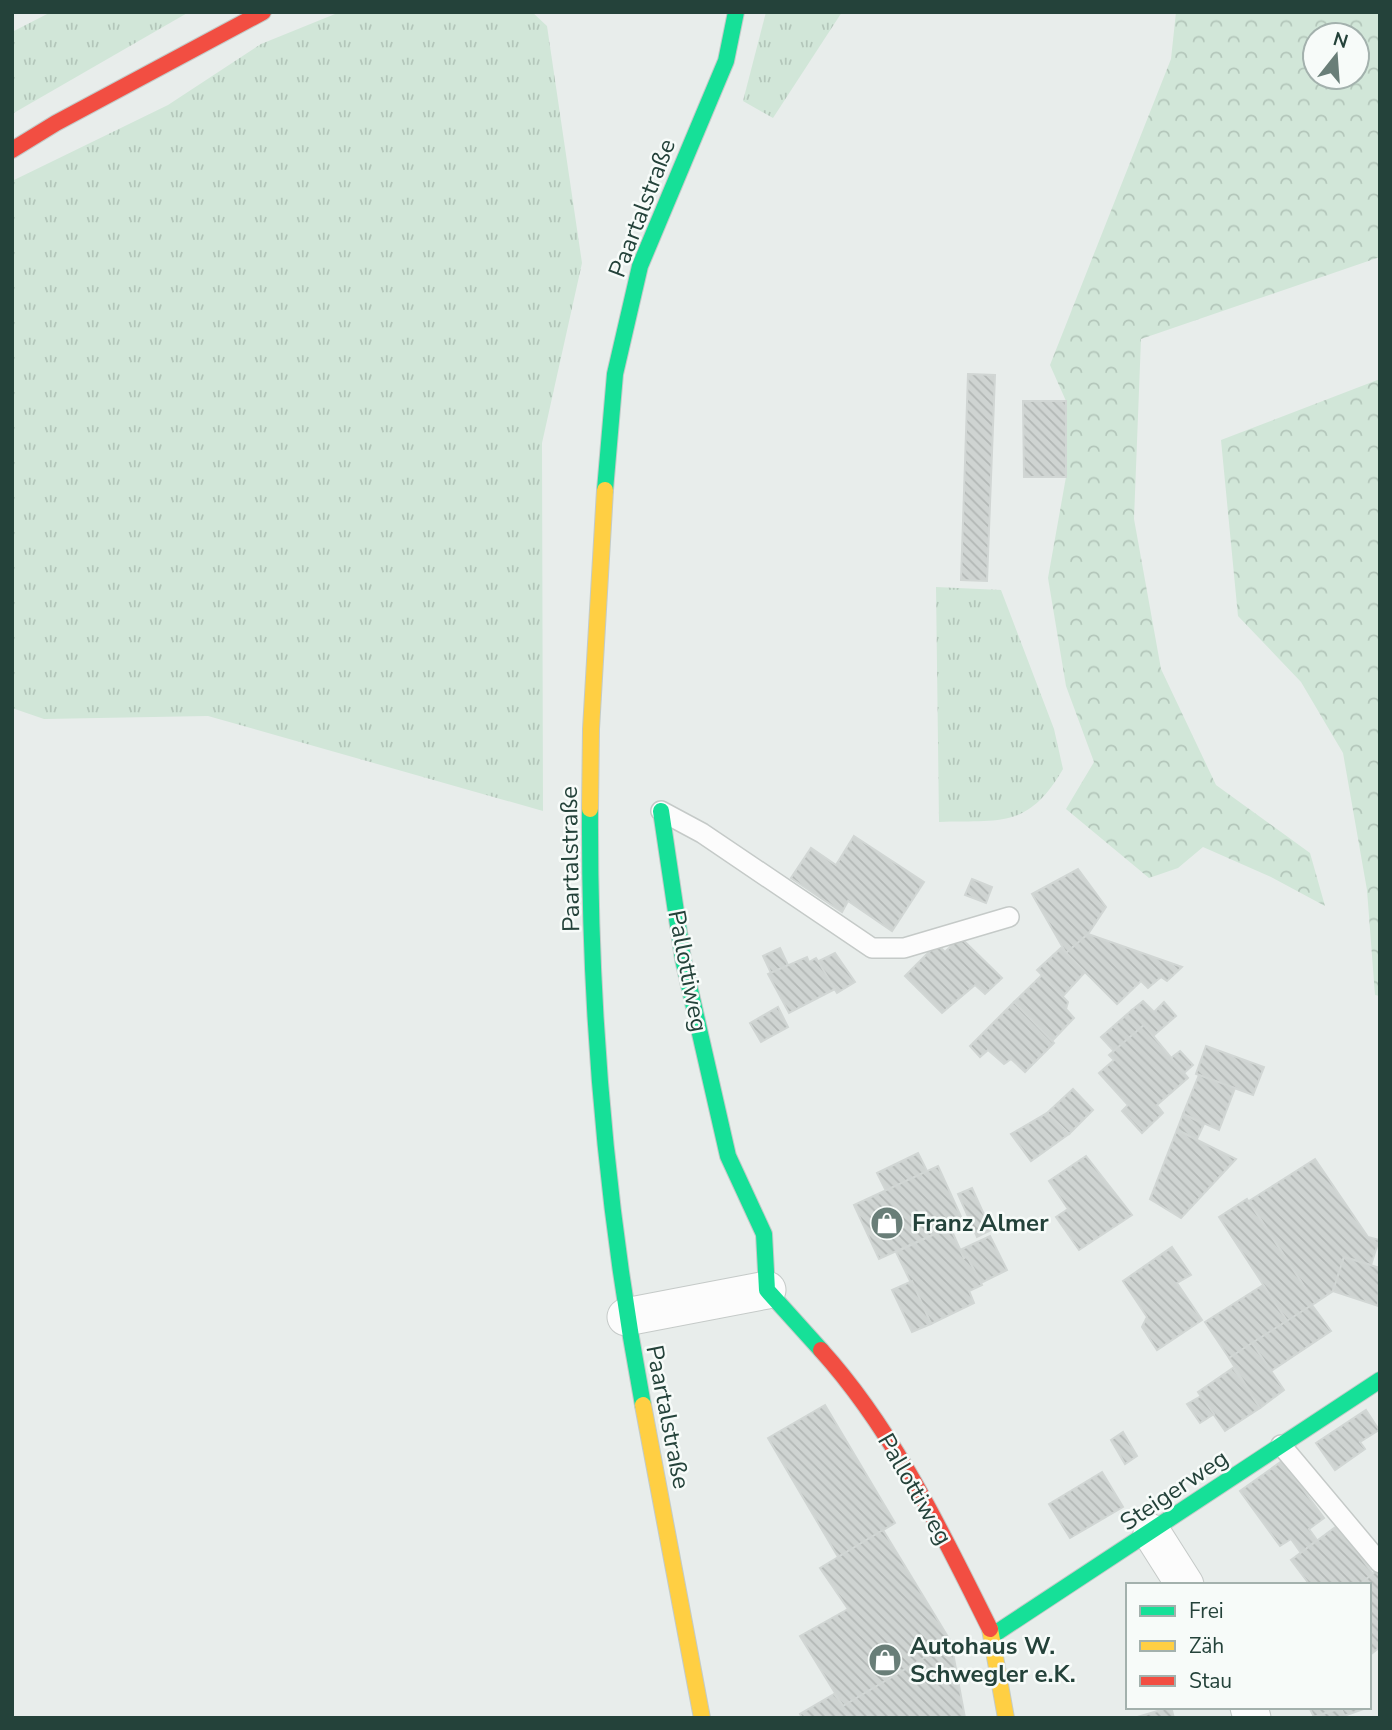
<svg xmlns="http://www.w3.org/2000/svg" width="1392" height="1730" viewBox="0 0 1392 1730" font-family="'Nunito Sans',sans-serif">
<style>
.grass{fill:url(#grass-tufts)}
.forest{fill:url(#forest-crowns);fill-rule:evenodd}
.building{fill:url(#building-back-hatch);stroke:#d1d6d4;stroke-width:2}
.lines{fill:none;stroke-linecap:round;stroke-linejoin:round}
.lane-casing{stroke:#c5cac8;stroke-width:22}
.street-casing{stroke:#c5cac8;stroke-width:39}
.fast-casing{stroke:#c3cbc8;stroke-width:18}
.slow-casing{stroke:#c3cbc8;stroke-width:18}
.jam-casing{stroke:#c3cbc8;stroke-width:18}
.lane{stroke:#fcfcfc;stroke-width:19}
.street{stroke:#fcfcfc;stroke-width:37}
.fast{stroke:#16e098;stroke-width:16}
.slow{stroke:#ffcf43;stroke-width:16}
.jam{stroke:#f24e42;stroke-width:16}
.labels{text-anchor:middle;dominant-baseline:central;stroke-width:5;stroke-linejoin:round;paint-order:stroke}
.street-label{font-size:24px;fill:#24423a;stroke:#f7fbf9}
.poi-label{font-size:24px;font-weight:bold;fill:#24423a;stroke:#f7fbf9;text-anchor:start}
</style>
<defs>
<pattern id="grass-tufts" width="24" height="20" patternUnits="userSpaceOnUse" patternTransform="scale(1.75)"><rect width="24" height="20" fill="#d1e6d8"/><path d="M3 7l-1-3M5 7V3M7 7l1-3M15 17l-1-3M17 17v-4M19 17l1-3" fill="none" stroke="#b3c6ba"/></pattern>
<pattern id="forest-crowns" width="20" height="18" patternUnits="userSpaceOnUse" patternTransform="scale(1.75)"><rect width="20" height="18" fill="#d1e6d8"/><path d="M2 6a3 3 0 1 1 6 0M12 15a3 3 0 1 1 6 0" fill="none" stroke="#b3c6ba"/></pattern>
<pattern id="building-back-hatch" width="6" height="6" patternUnits="userSpaceOnUse" patternTransform="scale(1.75)"><rect width="6" height="6" fill="#cfd4d2"/><path d="M-1 5l2 2M0 0l6 6M5-1l2 2" fill="none" stroke="#b2b7b5"/></pattern>
</defs>
<rect width="100%" height="100%" fill="#e8edeb"/>
<g class="grass">
<path d="M51,12h138l-177,102v-82z"/>
<path d="M340,12h192l15,14 35,237 -40,180 1,368 -335,-95 -164,3 -32,-11v-527l156,-76 93,-61z"/>
<path d="M766,12h76l-69,106 -30,-17z"/>
<path d="M936,587l65,3 53,139 9,40c-35,60 -62,51 -124,53z"/>
</g>
<g class="forest">
<path d="M1176,12h204v245l-239,82 -7,180 27,150 55,116 94,68 15,53 -54,-29 -68,-30 -25,21 -29,10 -83,-69 28,-47 -28,-76 -18,-108 18,-101v-76l-16,-36 121,-306zM1315,35h42v42h-42z"/>
<path d="M1380,379v617l-5,-1 -8,-105 -24,-137 -42,-71 -63,-66 -17,-176z"/>
</g>
<g class="building">
<path d="M968,374l27,1 -8,206 -26,-1z"/>
<path d="M1023,401h43v76h-42z"/>
<path d="M854,836l70,46 -32,49 -44,-30 -6,11 -51,-34 20,-30 25,17z"/>
<path d="M1078,869l28,38 -18,27 -22,19 -34,-59z"/>
<path d="M972,879l20,8 -6,16 -21,-8z"/>
<path d="M1088,934l94,33 -15,14 -6,-4 -13,11 -7,-7 -24,23 -51,-51z"/>
<path d="M960,937l42,41 -17,16 -10,-9 -33,28 -37,-37 32,-32 8,8z"/>
<path d="M780,948l8,17 -17,8 -8,-17z"/>
<path d="M1061,948l24,24 -22,24 -26,-26z"/>
<path d="M835,953l20,29 -18,11 -20,-31z"/>
<path d="M807,957l2,5 7,-4 19,31 -46,24 -21,-39z"/>
<path d="M1042,975l26,27 -2,7 8,9 -22,23 -38,-39z"/>
<path d="M1143,1001l11,11 10,-10 12,14 -23,20 -21,-26z"/>
<path d="M1014,1002l40,41 -29,29 -14,-13 -7,5 -16,-14 -8,7 -10,-11z"/>
<path d="M778,1007l10,20 -27,15 -11,-19z"/>
<path d="M1132,1010l12,15 -30,26 -13,-14z"/>
<path d="M1144,1025l44,53 -31,27 6,8 -21,20 -20,-22 6,-6 -29,-32 15,-13 -5,-5z"/>
<path d="M1206,1046l58,21 -11,28 -57,-21z"/>
<path d="M1180,1051l13,14 -9,8 -13,-15z"/>
<path d="M1199,1075l36,13 -16,42 -36,-16z"/>
<path d="M1073,1089l20,21 -24,24 -22,-21z"/>
<path d="M1047,1113l22,21 -38,27 -20,-27z"/>
<path d="M1183,1114l21,10 -7,15 -20,-9z"/>
<path d="M1177,1130l59,29 -55,59 -31,-19z"/>
<path d="M918,1153l9,18 -41,20 -9,-18z"/>
<path d="M1086,1156l46,59 -53,35 -23,-33 12,-8 -19,-28z"/>
<path d="M1315,1159l53,78 11,3 -8,25 -27,-8 -11,34 -18,12 -66,-102z"/>
<path d="M938,1166l25,55 -84,38 -25,-54z"/>
<path d="M972,1188l19,42 -14,7 -19,-43z"/>
<path d="M1247,1199l68,104 -28,18 -68,-104z"/>
<path d="M950,1227l14,31 3,-2 15,29 -13,6 5,12 -43,21 -35,-72z"/>
<path d="M990,1236l17,34 -26,13 -14,-27 -3,2 -4,-8z"/>
<path d="M1172,1247l19,28 -14,8 25,37 -45,30 -15,-23 5,-10 -24,-36z"/>
<path d="M1344,1257l36,11 -2,38 -45,-15z"/>
<path d="M912,1281l19,43 -19,8 -20,-42z"/>
<path d="M1263,1285l24,36 -58,37 -24,-36z"/>
<path d="M1312,1305l19,26 -60,40 -19,-28z"/>
<path d="M1252,1343l32,47 -24,18 -31,-50z"/>
<path d="M1233,1368l27,40 -35,23 -27,-39z"/>
<path d="M1201,1396l13,18 -14,9 -13,-19z"/>
<path d="M825,1405l70,118 -57,34 -70,-119z"/>
<path d="M1366,1410l13,20 -19,12 5,7 -30,21 -19,-27z"/>
<path d="M1123,1432l14,24 -12,8 -14,-24z"/>
<path d="M1282,1461l42,57 -15,11 8,11 -16,13 -10,-14 -11,7 -40,-55z"/>
<path d="M1102,1472l21,35 -53,31 -21,-34z"/>
<path d="M1337,1526l36,48 -14,11h-49l-19,-25z"/>
<path d="M883,1530l68,112 -108,64 -43,-70 48,-27 -28,-41z"/>
<path d="M1376,1571l4,5v71l-10,8 -1,-70h-10z"/>
<path d="M951,1642l14,76h-163l-2,-4 34,-20 9,12z"/>
<path d="M1171,1707l3,11h-40z"/>
<path d="M1309,1707h60l-25,9 -3,-8 -27,9z"/>
<path d="M1341,1708l4,10h-33l2,-1z"/>
</g>
<g class="lines">
<defs>
<g id="lane">
<path d="M661,811l41,22 170,115h32l105,-31"/>
<path d="M1281,1445l99,118"/>
</g>
<g id="street">
<path d="M626,1317l141,-27"/>
<path d="M1152,1533l33,52"/>
<path d="M1249,1707l3,11"/>
</g>
<g id="fast">
<path d="M605,490l10,-116 25,-108 86,-205 10,-49"/>
<path d="M590,809c-1,199 16,400 53,596"/>
<path d="M661,811l22,148 45,197 36,78 3,56 54,60"/>
<path d="M993,1635l387,-255"/>
</g>
<g id="slow">
<path d="M590,809l1,-80 14,-239"/>
<path d="M643,1405l59,313"/>
<path d="M990,1629l16,89"/>
</g>
<g id="jam">
<path d="M12,150l44,-27 207,-111"/>
<path d="M821,1350c73,81 120,181 169,279"/>
</g>
</defs>
<use href="#lane" class="lane-casing"/>
<use href="#street" class="street-casing"/>
<use href="#fast" class="fast-casing"/>
<use href="#slow" class="slow-casing"/>
<use href="#jam" class="jam-casing"/>
<use href="#lane" class="lane"/>
<use href="#street" class="street"/>
<use href="#fast" class="fast"/>
<use href="#slow" class="slow"/>
<use href="#jam" class="jam"/>
</g>
<defs>
<symbol id="shop-disc" viewBox="-11 -11 22 22"><circle r="9.5" fill="#697e78" stroke="#f7fbf9"/><path d="M-5-2.5h2.3a2.7 3.5 0 0 1 5.4 0H5L5.5 6h-11ZM-1.5-2.5h3a1.5 2.3 0 0 0-3 0Z" fill="#fff"/></symbol>
</defs>
<g fill-rule="evenodd">
<use href="#shop-disc" x="868" y="1204" width="38" height="38"/>
<use href="#shop-disc" x="866" y="1641" width="38" height="38"/>
</g>
<g class="labels">
<g class="street-label">
<text transform="translate(642 208) rotate(-69)">Paartalstraße</text>
<text transform="translate(570 859) rotate(-91)">Paartalstraße</text>
<text transform="translate(688 971) rotate(79)">Pallottiweg</text>
<text transform="translate(668 1417) rotate(79)">Paartalstraße</text>
<text transform="translate(915 1489) rotate(60)">Pallottiweg</text>
<text transform="translate(1174 1490) rotate(-34)">Steigerweg</text>
</g>
<g class="poi-label">
<text x="912" y="1223">Franz Almer</text>
<text x="910" y="1646">Autohaus W.<tspan x="910" dy="28">Schwegler e.K.</tspan></text>
</g>
</g>
<rect width="1392" height="1730" fill="none" stroke="#24423a" stroke-width="28"/>
<rect x="1126" y="1583" width="245" height="126" fill="#f7fbf9" stroke="#a3b1ad" stroke-width="2"/>
<rect x="1140" y="1606" width="35" height="10" fill="#16e098" stroke="#a3b1ad" stroke-width="2"/>
<text x="1189" y="1618" font-size="21" fill="#24423a">Frei</text>
<rect x="1140" y="1641" width="35" height="10" fill="#ffcf43" stroke="#a3b1ad" stroke-width="2"/>
<text x="1189" y="1653" font-size="21" fill="#24423a">Zäh</text>
<rect x="1140" y="1676" width="35" height="10" fill="#f24e42" stroke="#a3b1ad" stroke-width="2"/>
<text x="1189" y="1688" font-size="21" fill="#24423a">Stau</text>
<g transform="translate(1336 56) rotate(17)"><circle r="33" fill="#f7fbf9" stroke="#a3b1ad" stroke-width="2"/>
<path d="M0-5L12 26L0 18L-12 26Z" fill="#697e78"/>
<text y="-10" font-size="19" font-weight="bold" text-anchor="middle" fill="#24423a">N</text>
</g>
</svg>
